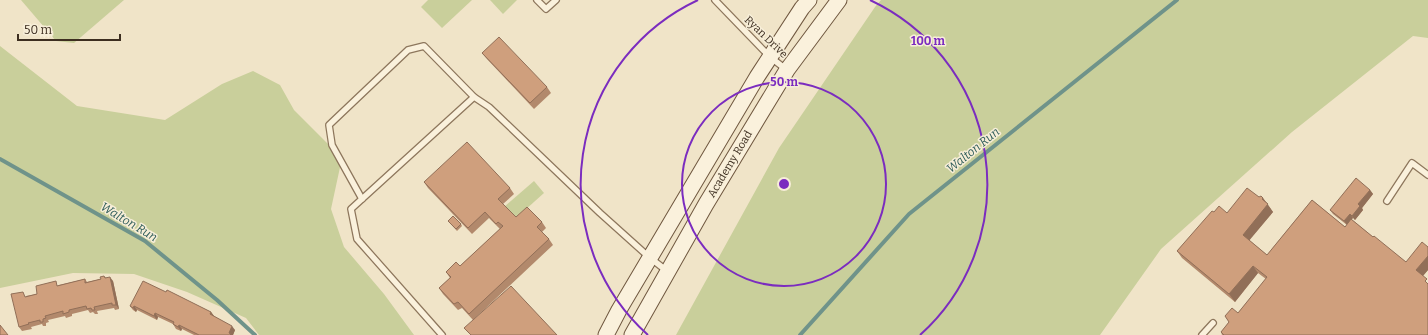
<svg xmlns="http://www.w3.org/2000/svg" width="1428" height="335" viewBox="0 0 1428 335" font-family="Bitter,serif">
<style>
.green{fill:#c9cf9b}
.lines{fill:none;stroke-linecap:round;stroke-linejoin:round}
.stream{stroke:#6f938a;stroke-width:4}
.lane-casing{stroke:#8d765c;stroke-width:8}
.secondary-casing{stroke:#6f573f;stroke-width:17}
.lane{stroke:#faf1dc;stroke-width:5.5}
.secondary{stroke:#faf1dc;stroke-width:15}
.wall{fill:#b2896c}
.shaded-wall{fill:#916f58}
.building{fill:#cf9f7d;stroke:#916f58}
.ring{fill:none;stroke:#7b2cbf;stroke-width:2}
.labels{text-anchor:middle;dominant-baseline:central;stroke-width:3;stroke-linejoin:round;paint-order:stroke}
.street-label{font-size:11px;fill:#3d2e20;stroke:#f7eed8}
.water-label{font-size:12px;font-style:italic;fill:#2f5d5a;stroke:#f7eed8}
.centre{fill:#7b2cbf;stroke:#f7eed8;stroke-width:2}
.ring-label{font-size:12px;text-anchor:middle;font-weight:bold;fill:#7b2cbf;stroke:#f7eed8;stroke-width:3;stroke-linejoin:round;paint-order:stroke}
</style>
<rect width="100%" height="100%" fill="#f0e4c8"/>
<g class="green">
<path d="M21,0h103l-50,43 -18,-2z"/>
<path d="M428,0h44l-30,28 -21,-21z"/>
<path d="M490,0h27l-14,14z"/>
<path d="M881,0h547v38l-15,-2 -121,96 -131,117 -61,86h-424l103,-187 96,-141z"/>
<path d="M0,46l77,60 88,14 57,-36 31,-13 27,14 14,25 48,48 -11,51 13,38 40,47 30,41h-155l-13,-17 -59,-26 -53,-18 -61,-1 -73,15z"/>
<path d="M534,181l10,12 -29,26 -11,-12z"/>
</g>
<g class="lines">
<g class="stream">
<path d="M0,159l145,82 72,59 38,35"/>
<path d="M800,335l109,-121 268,-214"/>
</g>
<defs>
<g id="lane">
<path d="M537,0l9,9 10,-9"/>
<path d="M715,0l55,57 17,13"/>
<path d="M362,199l-30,-54 -3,-20 79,-75 16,-4 50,51"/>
<path d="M1387,201l25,-38 16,12"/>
<path d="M442,335l-85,-96 -6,-30 123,-112 15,10 111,106 49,44 18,14"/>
<path d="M1202,335l11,-12"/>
</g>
<g id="secondary">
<path d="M606,335l13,-25 138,-233 45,-69 7,-8"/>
<path d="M632,335l74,-131 81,-134 52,-70"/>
</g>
</defs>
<use href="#lane" class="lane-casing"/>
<use href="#secondary" class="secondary-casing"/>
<use href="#lane" class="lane"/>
<use href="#secondary" class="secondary"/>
</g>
<g class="wall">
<path d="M482,53l65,34 4,6 -17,16 -47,-50z"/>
<path d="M424,182l86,6 4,6 -11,10 13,13 26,5 4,6 -4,4 7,7 4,6 -80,75 -11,-12 -4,2 -15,-16 -4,-6 11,-10 -4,-6 14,-6 40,-37 -11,-11 -17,16 -44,-46z"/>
<path d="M1370,190l3,4 -11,14 1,2 -8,10 -2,-2 -2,1 22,18 33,25 22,-15v23l-5,6 5,59h-206l-1,-3 8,-10 -4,-6 13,-3 28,-34 -8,-6 -23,29 -53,-44 -5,-7 37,-39 13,1 32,-16 4,1 10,14 -24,28 18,15 45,-55 33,27 2,-2 -14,-11 -3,-4z"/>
<path d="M448,221l13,3 1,2 -5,5z"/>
<path d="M104,276l2,2 7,3 6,28 -4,1 -1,-2 -17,3 1,3h-3l-2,-2 -3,1 -2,-3 -16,4v2l-6,2 -1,-2 -17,4 1,2 -3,1v3h-3l-1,-2 -11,3 1,2 -10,2 -3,-4 7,-31 11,-2 22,-9 26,-6 2,3 14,-3z"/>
<path d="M166,292l45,20 3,4 21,14 -2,5h-39l-12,-6 -1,2 -5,-2 -3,-5 -15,-7 -1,3 -20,-10 -1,2 -3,-2 -3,-4z"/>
</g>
<g class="shaded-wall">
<path d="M1370,190l3,4 -11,14 1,2 -8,10 -3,-4 6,-12z"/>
<path d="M1263,198l10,14 -25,30 -5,-7z"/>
<path d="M1350,214l3,4 -6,7 -3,-4z"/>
<path d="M1428,256v14l-7,8 -5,-8z"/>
<path d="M1253,266l5,7 -23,29 -6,-8z"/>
<path d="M110,277l3,4 6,28 -3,-4z"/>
<path d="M134,306l3,4 -1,2 -3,-4z"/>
<path d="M211,312l3,4 -1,3 -3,-5z"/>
<path d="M155,313l3,4 -1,3 -3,-4z"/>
<path d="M179,325l3,4 -1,2 -3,-4z"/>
<path d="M232,326l3,4 -2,5h-3l-1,-2z"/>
</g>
<g class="building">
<path d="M499,37l48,50 -17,16 -48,-50z"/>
<path d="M467,142l43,46 -12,11 18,18 11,-10 15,15 -5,5 12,12 -80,75 -11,-12 -4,2 -15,-16 12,-11 -5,-5 10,-10 4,4 43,-40 -5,-4 -2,2 -11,-12 -17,16 -44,-46z"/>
<path d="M1356,178l14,12 -12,14 2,2 -8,10 -2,-2 -6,7 -14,-11z"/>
<path d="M1247,188l12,9 2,-1 2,2 -1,1 6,5 -25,31 24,20 45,-55 33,27 6,-8 22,18 1,-1 32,26 16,-20 6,5v9l-12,14 11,9 -2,2 3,3v51h-204l-3,-3 8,-10 -4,-6 7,-8 6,5 29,-36 -14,-11 -24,28 -52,-43 35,-40 2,1 5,-6 8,7z"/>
<path d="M453,216l8,8 -5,5 -8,-8z"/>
<path d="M104,276l1,2 5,-1 6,28h-4v-2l-18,4 1,3h-3l-1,-2 -4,1 -1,-3 -17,4v2l-6,2v-3l-18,5 1,2 -3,1v3h-3v-2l-12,3 1,1 -10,3 -8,-33 12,-2 2,5 12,-3 -1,-8 20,-5 1,5 28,-7v4l16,-4 -1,-2z"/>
<path d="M143,281l23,11 1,-2 44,22 -1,2 22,12 -3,7 2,1 -1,1h-31l-20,-10 -1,2 -5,-3 1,-2 -19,-9 -1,3 -20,-10 -1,2 -3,-2z"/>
<path d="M511,286l46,49h-86l-7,-7z"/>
<path d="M0,325l8,10h-8z"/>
</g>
<g class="ring">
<circle cx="784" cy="184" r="102"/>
<path d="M648 335A203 203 0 0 1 698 0M870 0A203 203 0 0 1 920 335"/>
</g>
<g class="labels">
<g class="street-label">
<text transform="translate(766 37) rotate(44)">Ryan Drive</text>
<text transform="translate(730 164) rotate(-59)">Academy Road</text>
</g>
<g class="water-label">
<text transform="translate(973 150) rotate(-39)">Walton Run</text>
<text transform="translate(129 222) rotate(31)">Walton Run</text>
</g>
</g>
<circle cx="784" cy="184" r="6" class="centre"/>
<g class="ring-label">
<text x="928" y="45">100 m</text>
<text x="784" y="86">50 m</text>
</g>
<path d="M18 34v6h102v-6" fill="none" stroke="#3d2e20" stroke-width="2"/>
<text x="24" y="34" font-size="12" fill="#3d2e20" stroke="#f7eed8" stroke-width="3" paint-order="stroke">50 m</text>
</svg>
